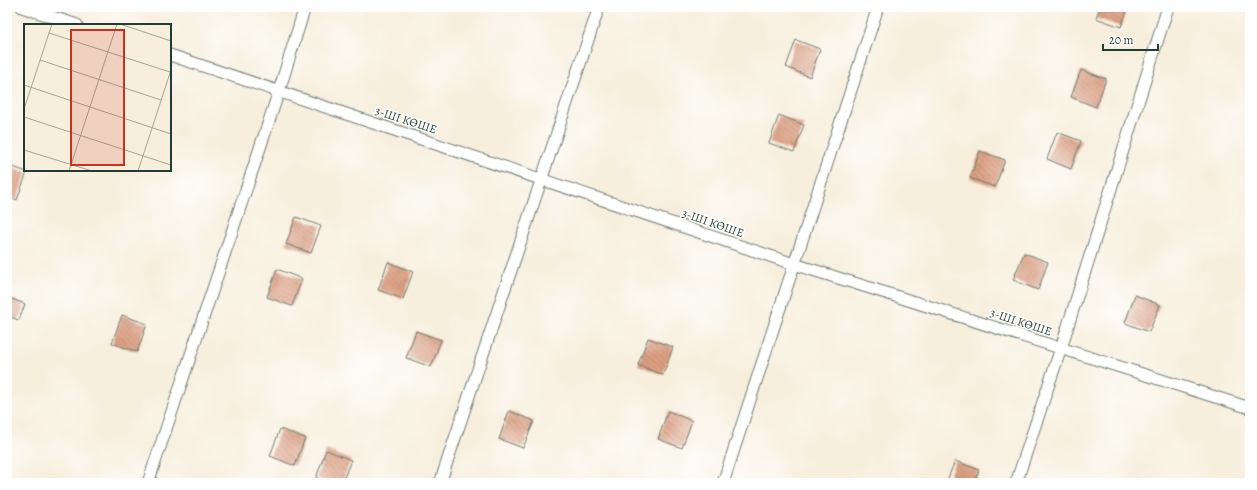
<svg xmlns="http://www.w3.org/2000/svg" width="1257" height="490" viewBox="0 0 1257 490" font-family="Alegreya,serif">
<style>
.building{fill:url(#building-back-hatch)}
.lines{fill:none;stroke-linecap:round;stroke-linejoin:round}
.service-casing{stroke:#6b7b6f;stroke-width:13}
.service{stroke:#fff;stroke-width:11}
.labels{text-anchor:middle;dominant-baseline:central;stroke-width:3;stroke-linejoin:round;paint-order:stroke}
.street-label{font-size:12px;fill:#1f3d34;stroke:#fff}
.inset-road{fill:none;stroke:#a1a799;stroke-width:1}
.view{fill:#c8321e;fill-opacity:0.15;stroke:#c8321e;stroke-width:2}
.inset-edge{fill:none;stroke:#1f3d34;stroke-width:2}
</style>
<defs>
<pattern id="building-back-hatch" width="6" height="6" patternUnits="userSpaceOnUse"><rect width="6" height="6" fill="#dc9f81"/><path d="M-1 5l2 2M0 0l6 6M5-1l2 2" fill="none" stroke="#b2836a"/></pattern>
</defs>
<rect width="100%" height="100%" fill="#fff"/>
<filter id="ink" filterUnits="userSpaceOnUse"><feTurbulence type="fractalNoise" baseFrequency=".025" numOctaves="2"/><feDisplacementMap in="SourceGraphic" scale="8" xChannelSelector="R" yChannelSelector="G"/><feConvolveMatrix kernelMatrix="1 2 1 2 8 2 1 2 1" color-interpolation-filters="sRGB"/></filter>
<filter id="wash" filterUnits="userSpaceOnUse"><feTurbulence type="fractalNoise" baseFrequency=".012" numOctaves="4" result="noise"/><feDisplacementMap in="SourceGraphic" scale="16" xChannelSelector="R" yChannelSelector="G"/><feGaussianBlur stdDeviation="0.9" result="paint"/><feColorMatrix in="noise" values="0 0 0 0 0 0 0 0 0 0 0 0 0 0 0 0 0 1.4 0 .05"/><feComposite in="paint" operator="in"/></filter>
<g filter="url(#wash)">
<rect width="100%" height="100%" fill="#f7eedc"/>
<g id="blocks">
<g class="building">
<path d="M1100,7h28l-7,20 -25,-9z"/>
<path d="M796,40l24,9 -10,28 -24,-10z"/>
<path d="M1081,70l25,9 -10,28 -25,-10z"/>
<path d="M779,115l25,10 -10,27 -25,-9z"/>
<path d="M1057,132l24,9 -10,28 -24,-10z"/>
<path d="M980,151l25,9 -10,27 -25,-9z"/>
<path d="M7,165l20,7 -10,28 -10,-4z"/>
<path d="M296,217l25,9 -10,27 -25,-9z"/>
<path d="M1024,253l24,9 -10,28 -25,-10z"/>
<path d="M388,262l25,10 -10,27 -25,-9z"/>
<path d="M277,269l25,10 -10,27 -25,-9z"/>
<path d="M1135,295l25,10 -11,27 -24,-9z"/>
<path d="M7,297l18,7 -6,16 -12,-4z"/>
<path d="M122,315l25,9 -10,28 -25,-9z"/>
<path d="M416,331l25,9 -10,27 -25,-9z"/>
<path d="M648,338l25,9 -10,28 -25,-10z"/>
<path d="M509,411l25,10 -11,27 -24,-9z"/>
<path d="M668,411l24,10 -10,27 -24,-9z"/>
<path d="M280,429l25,9 -10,28 -25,-10z"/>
<path d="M326,450l25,10 -9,23h-12l-14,-5z"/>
<path d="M955,461l24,9 -5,13h-28z"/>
</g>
</g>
</g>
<g filter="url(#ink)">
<use href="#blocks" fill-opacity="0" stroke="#6b7b6f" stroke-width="1"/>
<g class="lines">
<defs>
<g id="service">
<path d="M22,7l55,18"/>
<path d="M170,55l624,209 456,144"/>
<path d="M148,483l131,-392 26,-84"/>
<path d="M440,483l159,-476"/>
<path d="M723,483l155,-476"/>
<path d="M1016,483l45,-135 107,-341"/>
</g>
</defs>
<use href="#service" class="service-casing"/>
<use href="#service" class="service"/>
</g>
</g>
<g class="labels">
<g class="street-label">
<text transform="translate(406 120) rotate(18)">3-ШІ КӨШЕ</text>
<text transform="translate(713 223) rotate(19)">3-ШІ КӨШЕ</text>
<text transform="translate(1021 322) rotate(18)">3-ШІ КӨШЕ</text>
</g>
</g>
<g transform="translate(24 24)">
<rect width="147" height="147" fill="#f7eedc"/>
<path class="inset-road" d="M96,0l51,17M25,9l121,39M16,36l121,40M0,61l147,49M0,85l28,-85M0,93l147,48M0,126l68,21M45,147l48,-147M114,147l33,-101"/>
<path class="view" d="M47,6h53v135h-53z"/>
<rect width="147" height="147" class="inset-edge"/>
</g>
<rect width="1257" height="490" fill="none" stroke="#fff" stroke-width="24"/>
<path d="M1103 44v6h55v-6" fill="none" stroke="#1f3d34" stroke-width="2"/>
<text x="1109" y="44" font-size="12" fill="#1f3d34" stroke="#ffffff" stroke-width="3" paint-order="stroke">20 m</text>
</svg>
